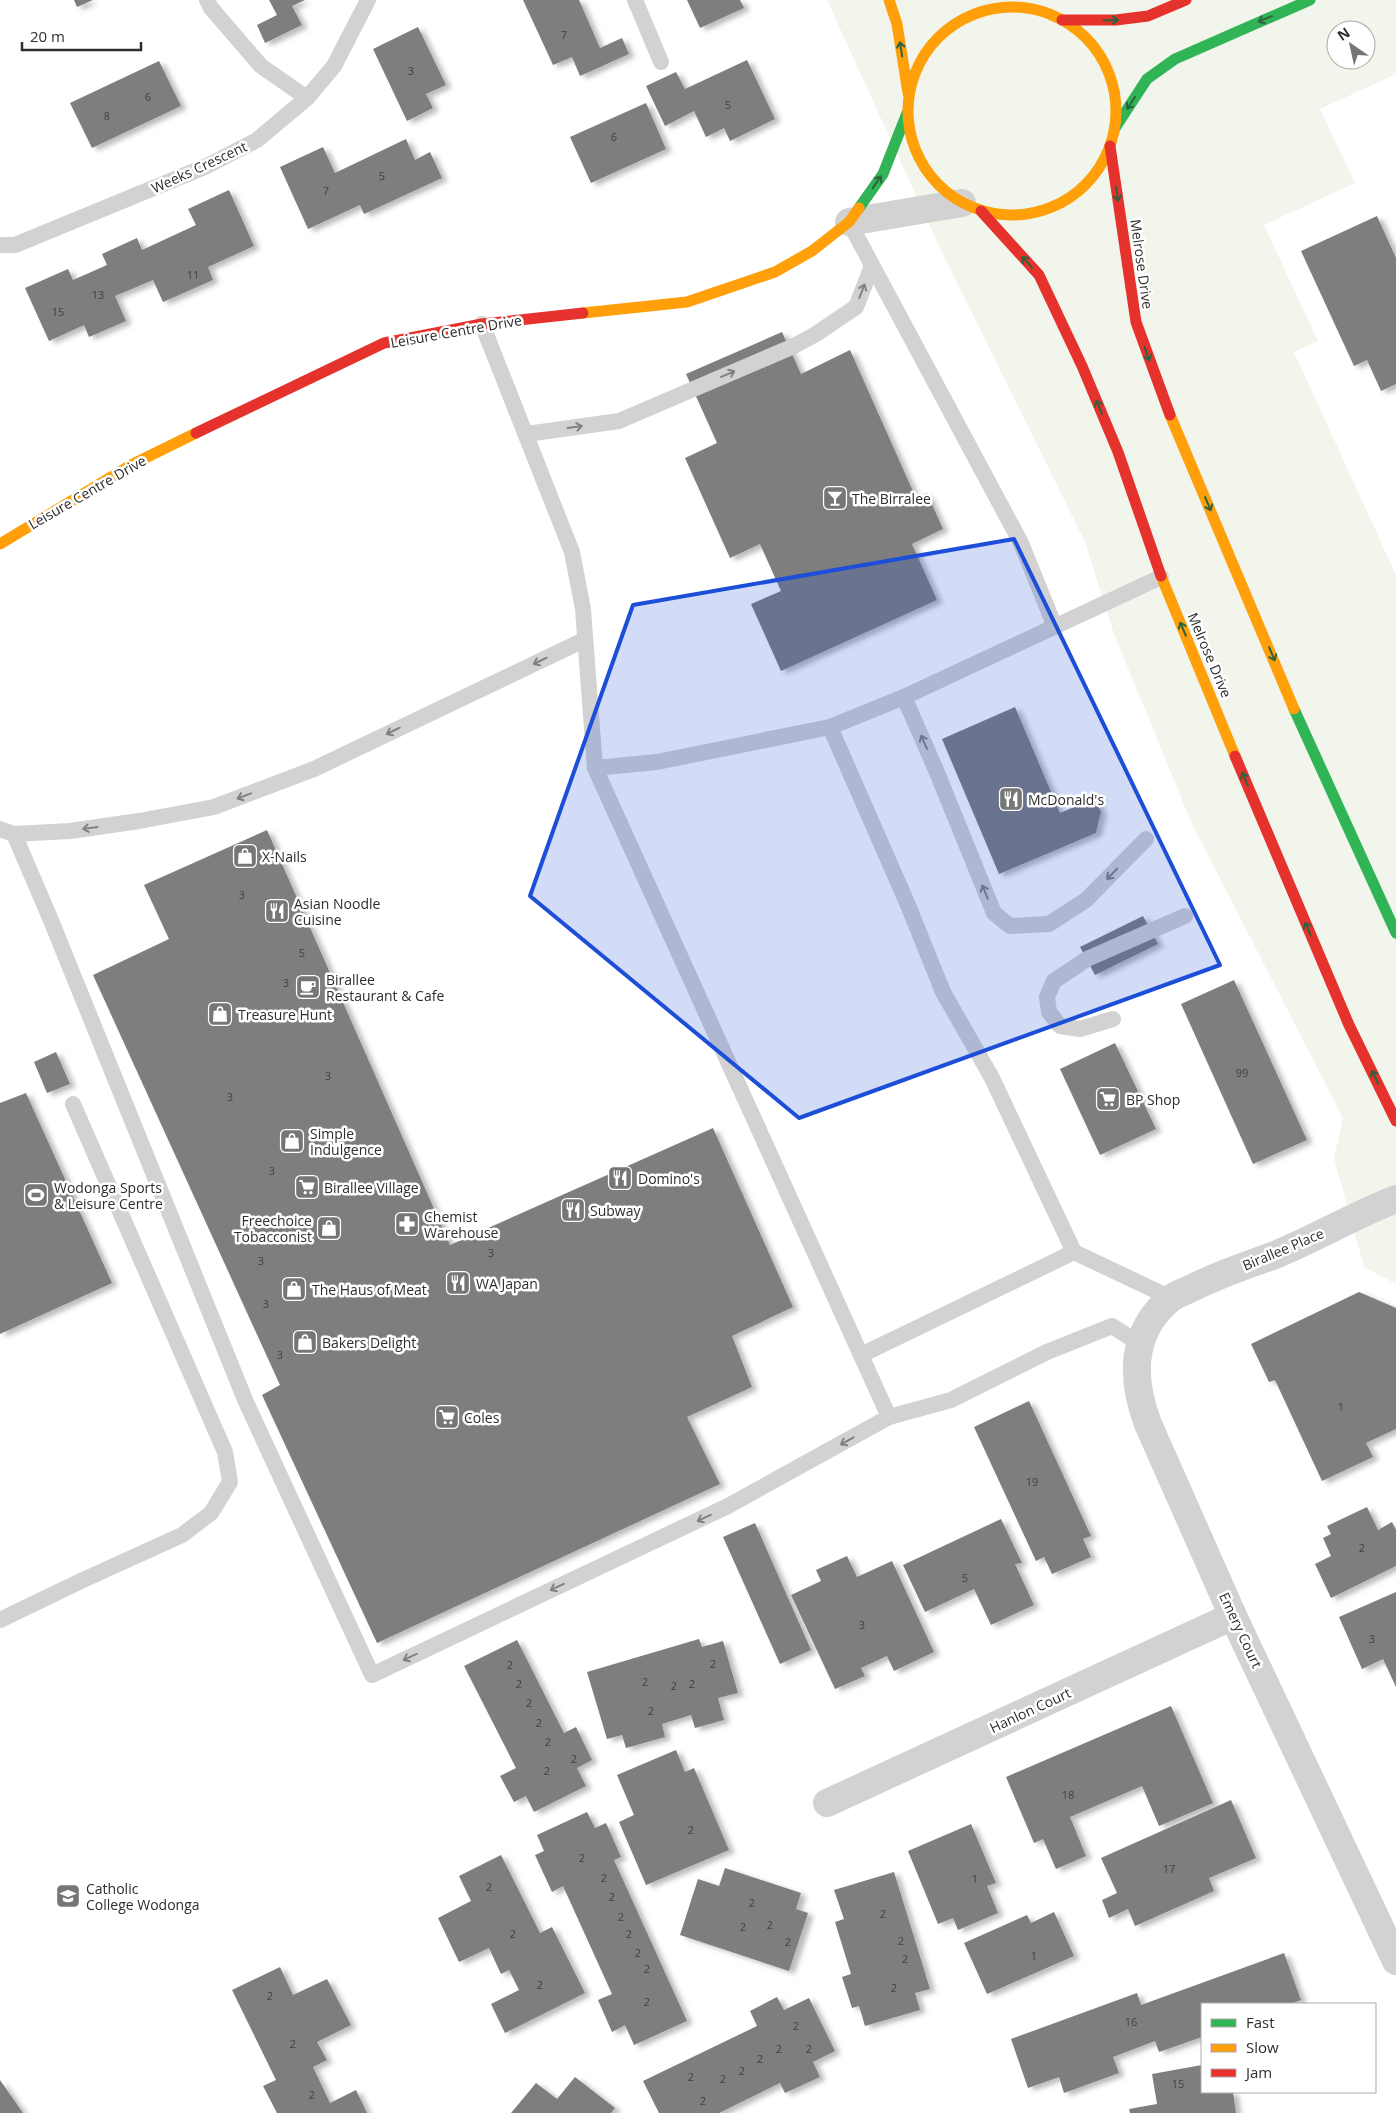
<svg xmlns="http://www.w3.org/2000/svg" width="1396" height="2113" viewBox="0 0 1396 2113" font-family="'Open Sans',sans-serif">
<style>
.green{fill:#f1f5eb;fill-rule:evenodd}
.building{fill:#7e7e7e;filter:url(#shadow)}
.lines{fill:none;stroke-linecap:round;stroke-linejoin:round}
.lane{stroke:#d2d2d2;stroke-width:16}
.street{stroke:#d2d2d2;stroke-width:28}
.fast{stroke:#30b455;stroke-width:11}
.slow{stroke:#ff9f0a;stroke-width:11}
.jam{stroke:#e5322d;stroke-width:11}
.oneway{stroke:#2e633d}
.oneway2{stroke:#808080}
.marked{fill:#1d4ed8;fill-opacity:0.2;stroke:#1d4ed8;stroke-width:4;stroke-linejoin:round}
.labels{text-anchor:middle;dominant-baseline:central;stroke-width:5;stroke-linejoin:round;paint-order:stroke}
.number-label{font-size:11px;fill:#414141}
.street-label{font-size:14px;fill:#2d2d2d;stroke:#fff}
.poi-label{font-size:14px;fill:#2d2d2d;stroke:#fff;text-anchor:start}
</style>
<defs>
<filter id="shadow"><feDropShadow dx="5.5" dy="3" stdDeviation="2.5" flood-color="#0004"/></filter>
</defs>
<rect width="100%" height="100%" fill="#fff"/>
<path class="green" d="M827,0h569v74l-76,35 35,74 -91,42 54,116 -24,11 102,223v709l-32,-17 -30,-109 9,-40 -151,-294 -78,-190 -29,-92 -147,-298zM1336,30h30v30h-30z"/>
<g class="building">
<path d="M74,0h19l-16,7z"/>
<path d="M269,0h36l-13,6 10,19 -37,18 -8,-18 20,-10z"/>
<path d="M523,0h56l21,48 22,-10 7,16 -49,22 -8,-19 -19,8z"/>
<path d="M687,0h53l4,8 -44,20z"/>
<path d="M418,27l28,58 -20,9 7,14 -26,13 -34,-72z"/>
<path d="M747,60l28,59 -45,22 -6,-13 -18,9 -12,-26 -29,15 -19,-40 30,-14 9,17z"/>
<path d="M159,61l22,45 -89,42 -22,-45z"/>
<path d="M646,103l20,46 -75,34 -21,-46z"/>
<path d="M406,139l9,21 15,-8 12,26 -78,36 -4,-9 -52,24 -28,-62 43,-20 12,26z"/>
<path d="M229,190l25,56 -46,21 5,13 -50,22 -10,-22 -38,16 11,25 -37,16 -5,-12 -35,16 -24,-53 43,-19 5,11 34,-15 -5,-11 35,-16 5,12 54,-25 -8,-16z"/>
<path d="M1377,216l19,42v126l-15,7 -14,-31 -13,6 -53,-115z"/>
<path d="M782,332l19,42 49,-24 66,148 11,-5 16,36 -31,15 25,56 -156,71 -30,-67 30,-13 -21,-47 -30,14 -45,-100 32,-15 -31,-69z"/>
<path d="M1015,707l45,106 35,-15 6,14 -5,21 -97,41 -57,-135z"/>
<path d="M267,830l183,415 263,-117 80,179 -61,29 20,51 -65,30 33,67 -343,159 -115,-248 18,-10 -187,-410 76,-36 -25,-54z"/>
<path d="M1143,916l15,28 -63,31 -15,-28z"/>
<path d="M1234,980l73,160 -54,24 -72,-160z"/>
<path d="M1115,1043l41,86 -56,26 -40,-86z"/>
<path d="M56,1052l14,32 -23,9 -13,-31z"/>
<path d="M26,1093l86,190 -112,51v-231z"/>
<path d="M1359,1292l37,16v121l-30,14 7,14 -51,24 -47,-101 -6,2 -18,-38z"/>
<path d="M1029,1401l62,135 -8,3 8,18 -39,17 -8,-17 -8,4 -62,-134z"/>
<path d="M1367,1507l11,23 14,-8 4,8v36l-65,32 -16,-34 16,-8 -8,-18 8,-4 -4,-8z"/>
<path d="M1001,1519l21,44 -7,1 19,41 -43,20 -17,-36 -49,23 -22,-47z"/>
<path d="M755,1523l56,127 -31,14 -57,-127z"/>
<path d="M847,1556l10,21 35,-16 42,91 -40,19 -7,-15 -26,12 4,8 -30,13 -44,-94 30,-14 -5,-11z"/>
<path d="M1396,1592v95l-13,-28 -21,10 -23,-52z"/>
<path d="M699,1639l3,8 21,-6 15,52 -20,5 6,22 -29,8 -4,-13 -29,9 3,13 -39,11 -4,-13 -15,4 -20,-67z"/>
<path d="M517,1640l47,93 12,-6 16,33 -15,8 9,18 -52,26 -8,-16 -12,6 -14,-26 16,-8 -52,-102z"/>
<path d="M1171,1706l42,97 -54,23 -17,-40 -72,31 16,39 -30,13 -13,-30 -9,4 -28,-66z"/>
<path d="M676,1750l9,22 9,-4 35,82 -83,35 -27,-63 15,-7 -17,-40z"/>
<path d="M1231,1800l25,58 -47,20 5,13 -79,35 -7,-17 -19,9 -7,-18 15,-7 -16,-35z"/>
<path d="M587,1812l8,16 11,-5 15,34 -7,3 73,161 -53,24 -9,-20 -13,7 -14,-32 14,-6 -49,-108 -11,6 -17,-37 9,-4 -7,-16z"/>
<path d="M971,1824l25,59 -9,3 11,27 -40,17 -5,-12 -15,6 -30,-73z"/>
<path d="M501,1855l39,78 12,-6 33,66 -80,40 -14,-29 28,-14 -10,-20 -8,4 -12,-26 -30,14 -21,-44 33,-17 -12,-25z"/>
<path d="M725,1868l76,25 -5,16 12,4 -19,58 -109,-36 18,-56 21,7z"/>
<path d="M894,1872l36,117 -15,4 5,17 -55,16 -6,-20 -7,2 -10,-31 9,-3 -16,-52 9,-3 -10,-29z"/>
<path d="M1054,1912l20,44 -87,38 -23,-51 63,-28 4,8z"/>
<path d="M1284,1953l17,47 -11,4h-88v33l-43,15 -4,-11 -42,16 6,16 -55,20 -5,-16 -31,11 -17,-49 126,-46 4,12z"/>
<path d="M280,1967l13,28 34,-16 24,46 -34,17 10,18 -14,7 17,36 26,-13 11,23h-90l-14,-27 13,-6 -44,-90z"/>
<path d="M777,1997l7,13 25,-12 26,53 -22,11 7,15 -35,16 -5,-10 -61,30h-60l-16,-32 114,-55 -7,-15z"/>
<path d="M1202,2065v27h31l3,21h-106l-1,-4 28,-5 -5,-30z"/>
<path d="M575,2077l40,31 -4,5h-100l25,-30 21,16z"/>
<path d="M0,2080l23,33h-23z"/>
</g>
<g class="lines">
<g class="lane">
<path d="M207,0l4,8 50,58 46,32"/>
<path d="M635,0l26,62"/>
<path d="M849,222l172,321 34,84"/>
<path d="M0,245h15l192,-79 50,-26 50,-42 27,-32 34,-66"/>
<path d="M482,324l90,228 11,57 12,159 294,649"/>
<path d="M527,434l92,-13 175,-75 22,-12 40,-27 16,-41"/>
<path d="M904,697l32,73 58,143 16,13 39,-2 37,-24 60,-61"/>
<path d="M830,727l78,178 35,87 49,86 82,174 97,46"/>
<path d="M595,768l62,-6 173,-35 74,-30 257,-120"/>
<path d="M0,829l14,5 56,-3 69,-10 75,-14 100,-38 270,-129"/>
<path d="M14,834l36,84 196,484 126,273 356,-169 161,-89 62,-17 96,-48 65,-26 28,18"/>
<path d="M1113,1019l-33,10 -20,-3 -11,-14 -2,-15 7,-16 33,-22 98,-43"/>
<path d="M861,1355l213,-103"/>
<path d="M0,1620l83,-40 99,-45 29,-22 19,-31 -5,-30 -152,-348"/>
</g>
<g class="street">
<path d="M849,222l113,-19"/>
<path d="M1396,1199c-41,16 -80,39 -121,56 -28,10 -55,19 -81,32 -8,4 -18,7 -24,12 -40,33 -39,80 -22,125l85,192 163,345"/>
<path d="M827,1803l406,-187"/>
</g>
<g class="fast">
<path d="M1115,128l32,-49 28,-20 135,-59"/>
<path d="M859,208l24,-34 24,-61"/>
<path d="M1294,709l102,224"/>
</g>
<g class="slow">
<path d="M889,0l8,24 11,69"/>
<circle cx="1012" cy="111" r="104"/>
<path d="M583,313l104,-11 88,-30 37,-21 37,-29 10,-14"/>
<path d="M1170,415l124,294"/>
<path d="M0,544l131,-79 65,-32"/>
<path d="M1161,576l74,180"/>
</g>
<g class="jam">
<path d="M1062,20h54l32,-4 38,-16"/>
<path d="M1110,146l26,176 34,93"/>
<path d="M981,211l58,64 43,91 36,86 43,124"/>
<path d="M196,433l188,-90 98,-19 101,-11"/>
<path d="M1235,756l114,269 47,96"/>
</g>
</g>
<defs><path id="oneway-shaft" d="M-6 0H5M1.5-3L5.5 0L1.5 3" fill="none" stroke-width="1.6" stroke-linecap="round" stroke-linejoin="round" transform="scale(1.25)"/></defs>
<g class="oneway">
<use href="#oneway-shaft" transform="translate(1265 19) rotate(157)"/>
<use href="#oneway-shaft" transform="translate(1111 20) rotate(-1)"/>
<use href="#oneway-shaft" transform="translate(901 49) rotate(-99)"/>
<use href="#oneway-shaft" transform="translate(1131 103) rotate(123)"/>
<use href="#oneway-shaft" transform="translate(877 182) rotate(-55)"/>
<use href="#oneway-shaft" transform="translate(1117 194) rotate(82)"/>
<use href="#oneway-shaft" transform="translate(1027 262) rotate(-132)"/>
<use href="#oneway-shaft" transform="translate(1147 354) rotate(70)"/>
<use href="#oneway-shaft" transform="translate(1099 407) rotate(-113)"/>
<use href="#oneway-shaft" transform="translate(1208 504) rotate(67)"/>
<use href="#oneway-shaft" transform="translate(1183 629) rotate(-113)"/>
<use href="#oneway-shaft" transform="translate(1272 654) rotate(67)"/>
<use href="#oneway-shaft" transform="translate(1245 779) rotate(-113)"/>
<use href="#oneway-shaft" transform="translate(1308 929) rotate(-113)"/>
<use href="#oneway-shaft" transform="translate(1375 1077) rotate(-116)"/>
</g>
<g class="oneway2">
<use href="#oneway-shaft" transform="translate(862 291) rotate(-69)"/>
<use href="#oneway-shaft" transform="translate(728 374) rotate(-23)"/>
<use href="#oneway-shaft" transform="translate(575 427) rotate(-8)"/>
<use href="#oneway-shaft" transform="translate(540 661) rotate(154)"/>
<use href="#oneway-shaft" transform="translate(393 731) rotate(154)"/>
<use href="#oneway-shaft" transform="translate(924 742) rotate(-114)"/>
<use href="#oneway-shaft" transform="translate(244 796) rotate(159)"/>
<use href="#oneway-shaft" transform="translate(90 828) rotate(172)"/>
<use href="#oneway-shaft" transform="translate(1112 874) rotate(134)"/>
<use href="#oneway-shaft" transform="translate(985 892) rotate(-112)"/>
<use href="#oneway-shaft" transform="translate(847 1441) rotate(151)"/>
<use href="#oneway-shaft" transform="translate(704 1518) rotate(155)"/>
<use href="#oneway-shaft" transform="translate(557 1587) rotate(155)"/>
<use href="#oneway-shaft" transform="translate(410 1657) rotate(155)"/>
</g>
<path class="marked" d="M1014,539l206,426 -421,153 -269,-222 103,-291z"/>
<defs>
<symbol id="bar-square" viewBox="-11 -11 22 22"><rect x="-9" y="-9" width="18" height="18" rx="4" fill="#767676" stroke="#fff"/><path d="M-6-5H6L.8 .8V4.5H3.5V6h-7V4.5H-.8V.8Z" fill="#fff"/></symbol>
<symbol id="restaurant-square" viewBox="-11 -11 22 22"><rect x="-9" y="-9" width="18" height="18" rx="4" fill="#767676" stroke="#fff"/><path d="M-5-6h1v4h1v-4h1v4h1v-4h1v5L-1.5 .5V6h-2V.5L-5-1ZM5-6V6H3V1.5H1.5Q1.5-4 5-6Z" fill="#fff"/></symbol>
<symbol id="shop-square" viewBox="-11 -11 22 22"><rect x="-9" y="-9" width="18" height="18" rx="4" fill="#767676" stroke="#fff"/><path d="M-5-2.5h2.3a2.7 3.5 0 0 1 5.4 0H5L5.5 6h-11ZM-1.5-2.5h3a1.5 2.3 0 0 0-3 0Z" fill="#fff"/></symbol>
<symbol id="cafe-square" viewBox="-11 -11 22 22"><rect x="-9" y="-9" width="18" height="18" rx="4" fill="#767676" stroke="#fff"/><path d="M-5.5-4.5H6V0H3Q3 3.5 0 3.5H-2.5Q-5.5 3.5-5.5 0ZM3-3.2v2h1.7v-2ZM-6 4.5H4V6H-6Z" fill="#fff"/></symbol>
<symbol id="supermarket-square" viewBox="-11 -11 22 22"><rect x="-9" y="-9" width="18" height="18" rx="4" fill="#767676" stroke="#fff"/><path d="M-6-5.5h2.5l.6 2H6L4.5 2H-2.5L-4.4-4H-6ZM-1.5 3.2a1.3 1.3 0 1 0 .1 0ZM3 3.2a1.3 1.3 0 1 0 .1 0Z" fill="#fff"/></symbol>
<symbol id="stadium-square" viewBox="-11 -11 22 22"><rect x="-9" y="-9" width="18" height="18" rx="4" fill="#767676" stroke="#fff"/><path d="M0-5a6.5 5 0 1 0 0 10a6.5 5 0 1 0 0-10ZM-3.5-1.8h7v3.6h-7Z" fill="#fff"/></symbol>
<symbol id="pharmacy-square" viewBox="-11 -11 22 22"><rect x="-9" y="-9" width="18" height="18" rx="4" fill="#767676" stroke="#fff"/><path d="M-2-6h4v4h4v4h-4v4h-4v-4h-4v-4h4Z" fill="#fff"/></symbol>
<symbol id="school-square" viewBox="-11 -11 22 22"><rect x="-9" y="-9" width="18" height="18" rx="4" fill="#767676" stroke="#fff"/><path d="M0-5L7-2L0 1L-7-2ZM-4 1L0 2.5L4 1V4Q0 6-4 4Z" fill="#fff"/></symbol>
</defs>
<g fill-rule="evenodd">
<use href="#bar-square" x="821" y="484" width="28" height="28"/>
<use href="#restaurant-square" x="997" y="785" width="28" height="28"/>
<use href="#shop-square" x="231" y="842" width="28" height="28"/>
<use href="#restaurant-square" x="263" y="897" width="28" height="28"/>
<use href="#cafe-square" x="294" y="973" width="28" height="28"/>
<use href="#shop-square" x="206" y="1000" width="28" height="28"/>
<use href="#supermarket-square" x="1094" y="1085" width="28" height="28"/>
<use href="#shop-square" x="278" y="1127" width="28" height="28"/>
<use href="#restaurant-square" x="606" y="1164" width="28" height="28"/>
<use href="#supermarket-square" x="293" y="1173" width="28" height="28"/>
<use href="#stadium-square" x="22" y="1181" width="28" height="28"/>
<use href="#restaurant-square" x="559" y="1196" width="28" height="28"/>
<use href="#pharmacy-square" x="393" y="1210" width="28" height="28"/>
<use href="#shop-square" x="315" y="1214" width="28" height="28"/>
<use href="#restaurant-square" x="444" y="1269" width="28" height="28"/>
<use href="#shop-square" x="280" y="1275" width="28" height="28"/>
<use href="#shop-square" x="291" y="1328" width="28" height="28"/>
<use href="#supermarket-square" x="433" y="1403" width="28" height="28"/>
<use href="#school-square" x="54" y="1882" width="28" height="28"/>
</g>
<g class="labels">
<g class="number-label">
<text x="564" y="34">7</text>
<text x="411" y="70">3</text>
<text x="148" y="96">6</text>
<text x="728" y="104">5</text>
<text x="107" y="115">8</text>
<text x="614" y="136">6</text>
<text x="382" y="175">5</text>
<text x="326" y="190">7</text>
<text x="193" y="274">11</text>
<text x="98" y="294">13</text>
<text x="58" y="311">15</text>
<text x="242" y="894">3</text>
<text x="302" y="952">5</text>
<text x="286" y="982">3</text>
<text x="1242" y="1072">99</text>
<text x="328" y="1075">3</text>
<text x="230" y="1096">3</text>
<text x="272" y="1170">3</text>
<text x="491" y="1252">3</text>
<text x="261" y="1260">3</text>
<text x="266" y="1303">3</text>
<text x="280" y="1354">3</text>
<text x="1341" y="1406">1</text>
<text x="1032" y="1481">19</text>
<text x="1362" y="1547">2</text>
<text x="965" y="1577">5</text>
<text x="862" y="1624">3</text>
<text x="1372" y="1638">3</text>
<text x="713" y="1663">2</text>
<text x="510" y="1664">2</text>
<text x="645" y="1681">2</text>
<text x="519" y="1683">2</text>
<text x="692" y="1683">2</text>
<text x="674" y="1685">2</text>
<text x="529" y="1702">2</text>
<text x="651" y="1710">2</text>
<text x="539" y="1722">2</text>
<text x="548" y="1741">2</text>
<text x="574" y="1758">2</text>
<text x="547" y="1770">2</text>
<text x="1068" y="1794">18</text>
<text x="691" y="1829">2</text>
<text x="582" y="1857">2</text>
<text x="1169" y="1868">17</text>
<text x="604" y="1877">2</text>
<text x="975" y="1878">1</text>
<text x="489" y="1886">2</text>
<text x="612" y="1896">2</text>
<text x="752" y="1902">2</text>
<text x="883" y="1913">2</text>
<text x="621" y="1916">2</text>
<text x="770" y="1924">2</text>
<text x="743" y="1926">2</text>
<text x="513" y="1933">2</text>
<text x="629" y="1933">2</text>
<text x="901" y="1940">2</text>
<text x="788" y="1941">2</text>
<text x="638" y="1952">2</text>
<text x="1034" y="1955">1</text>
<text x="905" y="1958">2</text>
<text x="647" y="1968">2</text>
<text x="540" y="1984">2</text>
<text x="894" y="1987">2</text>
<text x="270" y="1995">2</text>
<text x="647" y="2001">2</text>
<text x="1131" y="2021">16</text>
<text x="796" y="2025">2</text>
<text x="293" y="2043">2</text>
<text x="779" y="2048">2</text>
<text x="809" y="2048">2</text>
<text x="760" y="2058">2</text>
<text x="742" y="2070">2</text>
<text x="691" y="2076">2</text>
<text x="723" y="2078">2</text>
<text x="1178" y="2083">15</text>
<text x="312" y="2094">2</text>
<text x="703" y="2100">2</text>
</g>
<g class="street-label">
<text transform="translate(199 167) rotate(-25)">Weeks Crescent</text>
<text transform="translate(1142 264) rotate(82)">Melrose Drive</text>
<text transform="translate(456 331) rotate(-10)">Leisure Centre Drive</text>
<text transform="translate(87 492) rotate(-30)">Leisure Centre Drive</text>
<text transform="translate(1210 655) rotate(67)">Melrose Drive</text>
<text transform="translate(1283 1249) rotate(-23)">Birallee Place</text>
<text transform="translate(1241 1630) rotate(65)">Emery Court</text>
<text transform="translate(1030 1710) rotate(-25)">Hanlon Court</text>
</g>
<g class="poi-label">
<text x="852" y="498">The Birralee</text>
<text x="1028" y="799">McDonald's</text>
<text x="262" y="856">X-Nails</text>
<text x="294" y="903">Asian Noodle<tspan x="294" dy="16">Cuisine</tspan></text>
<text x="326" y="979">Birallee<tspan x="326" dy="16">Restaurant &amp; Cafe</tspan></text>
<text x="238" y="1014">Treasure Hunt</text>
<text x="1126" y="1099">BP Shop</text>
<text x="310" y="1133">Simple<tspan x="310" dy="16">Indulgence</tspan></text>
<text x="638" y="1178">Domino's</text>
<text x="54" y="1187">Wodonga Sports<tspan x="54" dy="16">&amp; Leisure Centre</tspan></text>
<text x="324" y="1187">Birallee Village</text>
<text x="590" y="1210">Subway</text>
<text x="424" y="1216">Chemist<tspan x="424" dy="16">Warehouse</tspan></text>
<text x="312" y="1220" text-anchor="end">Freechoice<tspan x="312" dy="16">Tobacconist</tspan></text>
<text x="476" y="1283">WA Japan</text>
<text x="312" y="1289">The Haus of Meat</text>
<text x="322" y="1342">Bakers Delight</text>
<text x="464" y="1417">Coles</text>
<text x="86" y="1888">Catholic<tspan x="86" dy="16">College Wodonga</tspan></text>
</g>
</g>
<rect x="1201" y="2003" width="175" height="90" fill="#ffffff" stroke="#ababab"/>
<rect x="1211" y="2019" width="25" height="8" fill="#30b455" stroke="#ababab"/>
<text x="1246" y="2028" font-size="15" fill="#2d2d2d">Fast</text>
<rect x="1211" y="2044" width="25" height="8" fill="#ff9f0a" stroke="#ababab"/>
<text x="1246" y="2053" font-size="15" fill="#2d2d2d">Slow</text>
<rect x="1211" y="2069" width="25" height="8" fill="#e5322d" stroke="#ababab"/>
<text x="1246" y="2078" font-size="15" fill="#2d2d2d">Jam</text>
<g transform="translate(1351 45) rotate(326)"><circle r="24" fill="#ffffff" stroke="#ababab"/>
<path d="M0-4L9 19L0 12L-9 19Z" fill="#767676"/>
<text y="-8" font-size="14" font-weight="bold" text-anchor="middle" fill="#2d2d2d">N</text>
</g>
<path d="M22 42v8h119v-8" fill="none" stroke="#2d2d2d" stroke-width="2.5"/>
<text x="30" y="42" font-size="15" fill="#2d2d2d" stroke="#ffffff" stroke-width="4" paint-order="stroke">20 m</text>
</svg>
